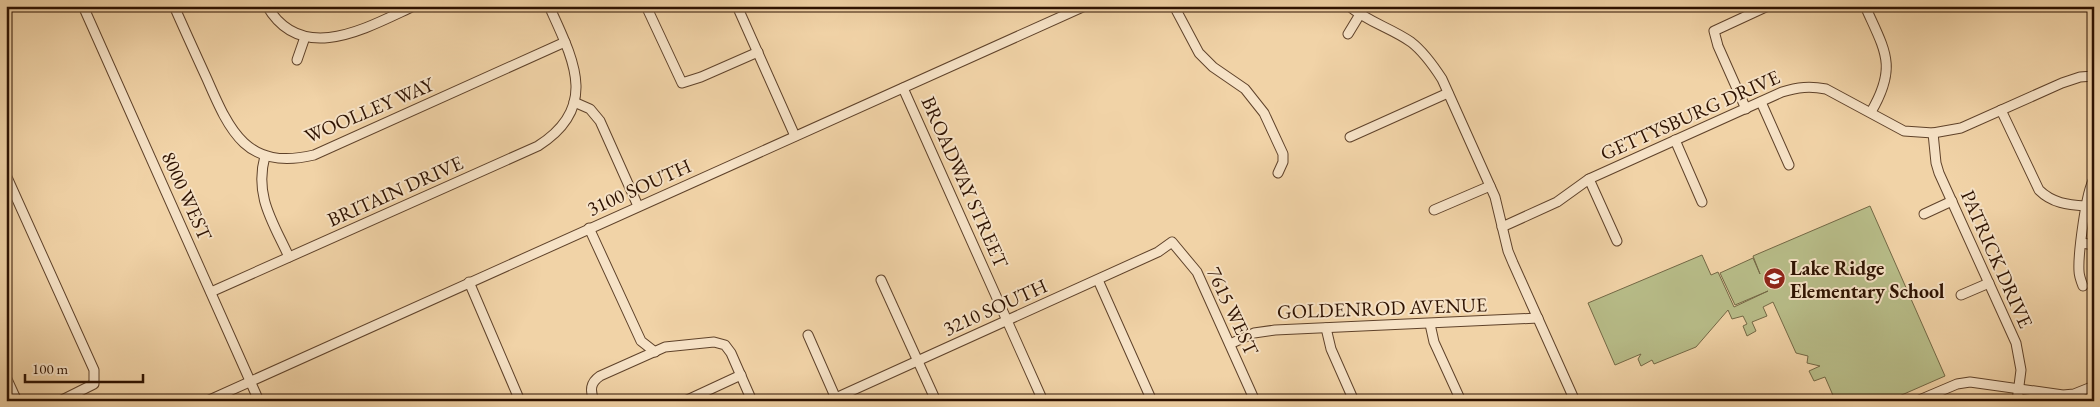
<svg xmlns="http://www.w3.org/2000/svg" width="2100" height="407" viewBox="0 0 2100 407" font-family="'EB Garamond',serif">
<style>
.green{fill:#b8bd89;stroke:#736845}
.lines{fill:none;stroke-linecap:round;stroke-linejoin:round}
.minor-casing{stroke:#5f422a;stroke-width:11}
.minor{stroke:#f6e2c6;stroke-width:9}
.labels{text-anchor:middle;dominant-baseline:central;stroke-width:4;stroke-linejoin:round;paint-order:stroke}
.street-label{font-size:20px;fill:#2e1201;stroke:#f6e2c6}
.poi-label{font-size:20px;font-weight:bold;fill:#2e1201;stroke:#f6e2c6;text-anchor:start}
</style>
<rect width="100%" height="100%" fill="#f1d3a7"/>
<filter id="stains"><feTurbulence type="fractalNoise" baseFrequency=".004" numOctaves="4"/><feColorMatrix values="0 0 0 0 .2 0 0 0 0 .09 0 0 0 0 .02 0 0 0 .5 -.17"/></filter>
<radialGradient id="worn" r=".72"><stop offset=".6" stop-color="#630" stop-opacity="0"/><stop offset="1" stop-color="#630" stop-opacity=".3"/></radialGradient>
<path class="green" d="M1870,206l75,170 -57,25h-54l1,-1 -10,-23 -11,4 -5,-10 11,-5 -13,-3 1,-7 -12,-3 -23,-51 -10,5 4,9 -15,6 4,9 -9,5 -4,-10 4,-2 -4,-8 -11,3 -4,-9 -32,37 -42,17 -2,-4 -11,6 -3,-7 3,-5 -26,11 -27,-62 114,-48 9,20 7,-3 16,35 34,-16 -33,14 -15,-32 33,-15 7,16 -7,-18z"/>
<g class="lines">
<defs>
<g id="minor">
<path d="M83,6l176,395"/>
<path d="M174,6c11,25 22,49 33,73 23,53 40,92 107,76l251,-113"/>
<path d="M267,6c35,60 101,21 147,0"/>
<path d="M646,6l36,77 19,-6 57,-25"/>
<path d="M737,6l58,130"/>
<path d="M1174,6l25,47 14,14 32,22 19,24 19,41v8l-5,11"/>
<path d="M1349,6c19,16 42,22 62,36 13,10 22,23 31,37l53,118 13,54 5,12 62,138"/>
<path d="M1865,6c20,45 33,60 6,106"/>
<path d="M1348,34l17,-28"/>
<path d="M297,60l8,-23"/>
<path d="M903,88l140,313"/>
<path d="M574,102l16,7 10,12 38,85"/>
<path d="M1761,102l28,63"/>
<path d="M1746,109l-28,-63 -4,-15 54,-25"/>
<path d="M2001,110l38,80c13,13 29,15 46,16"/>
<path d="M1933,133l3,30 3,10 77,170 5,27 -4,31"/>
<path d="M1350,137l98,-44"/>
<path d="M1675,140l27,62"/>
<path d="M265,156c-11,40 8,66 24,101"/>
<path d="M6,175l88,195v14l-34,17"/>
<path d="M1589,179l28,62"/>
<path d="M1434,210l56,-24"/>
<path d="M1924,214l28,-13"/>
<path d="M1502,227l55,-25 32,-23 193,-87c16,-5 28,-6 44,-3l78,42 29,2 28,-5 101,-45 18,-6 14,-1"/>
<path d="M589,228l52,113 14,11"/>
<path d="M2082,243l12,2"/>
<path d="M881,280l55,121"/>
<path d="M1098,280l54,121"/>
<path d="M469,282l51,119"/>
<path d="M2083,286c-2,-5 -4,-10 -4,-15 -1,-16 7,-80 15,-92"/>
<path d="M211,292l327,-146c62,-39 35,-87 11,-140"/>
<path d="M1961,295l28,-12"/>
<path d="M1430,324l4,18 27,59"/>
<path d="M1326,328l5,21 23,52"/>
<path d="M808,335l29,66"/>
<path d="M1230,344l24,-11 21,-3 263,-12"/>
<path d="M6,377l11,24"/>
<path d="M207,401l878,-395"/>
<path d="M594,401c-4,-11 -4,-18 6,-25l65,-29 49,-5 11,3 6,8 21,48"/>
<path d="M685,401l56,-26"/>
<path d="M829,401l329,-149 14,-10 25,30 58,129"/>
<path d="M1917,401l40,-17 13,-2 93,13 11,-1 20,-8"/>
</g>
</defs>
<use href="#minor" class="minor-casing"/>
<use href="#minor" class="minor"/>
</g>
<defs>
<symbol id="school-disc" viewBox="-11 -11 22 22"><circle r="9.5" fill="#8f2418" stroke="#f6e2c6"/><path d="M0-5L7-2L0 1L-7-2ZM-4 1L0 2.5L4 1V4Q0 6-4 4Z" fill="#fff"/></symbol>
</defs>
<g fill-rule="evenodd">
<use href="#school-disc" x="1762" y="266" width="25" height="25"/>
</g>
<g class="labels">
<g class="street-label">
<text transform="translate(369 110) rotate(-23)">WOOLLEY WAY</text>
<text transform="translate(1690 115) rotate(-24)">GETTYSBURG DRIVE</text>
<text transform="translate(965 182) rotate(66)">BROADWAY STREET</text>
<text transform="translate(639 187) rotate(-24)">3100 SOUTH</text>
<text transform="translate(395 191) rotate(-24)">BRITAIN DRIVE</text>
<text transform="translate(187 196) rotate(66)">8000 WEST</text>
<text transform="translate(1997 259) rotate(66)">PATRICK DRIVE</text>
<text transform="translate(995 307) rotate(-24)">3210 SOUTH</text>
<text transform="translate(1382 308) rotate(-2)">GOLDENROD AVENUE</text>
<text transform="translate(1233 311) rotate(65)">7615 WEST</text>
</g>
<g class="poi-label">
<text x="1790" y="268">Lake Ridge<tspan x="1790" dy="23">Elementary School</tspan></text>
</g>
</g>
<rect width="2100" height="407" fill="none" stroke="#f1d3a7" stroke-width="25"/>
<rect x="8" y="8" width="2085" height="392" fill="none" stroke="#2e1201" stroke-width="2.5"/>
<rect x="12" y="12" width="2075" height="382" fill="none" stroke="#2e1201"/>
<path d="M25 374v8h118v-8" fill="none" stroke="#2e1201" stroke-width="2.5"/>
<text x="32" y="374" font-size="15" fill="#2e1201" stroke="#f6e2c6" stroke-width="4" paint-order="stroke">100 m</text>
<rect width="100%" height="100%" filter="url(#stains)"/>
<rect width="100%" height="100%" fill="url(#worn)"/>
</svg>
